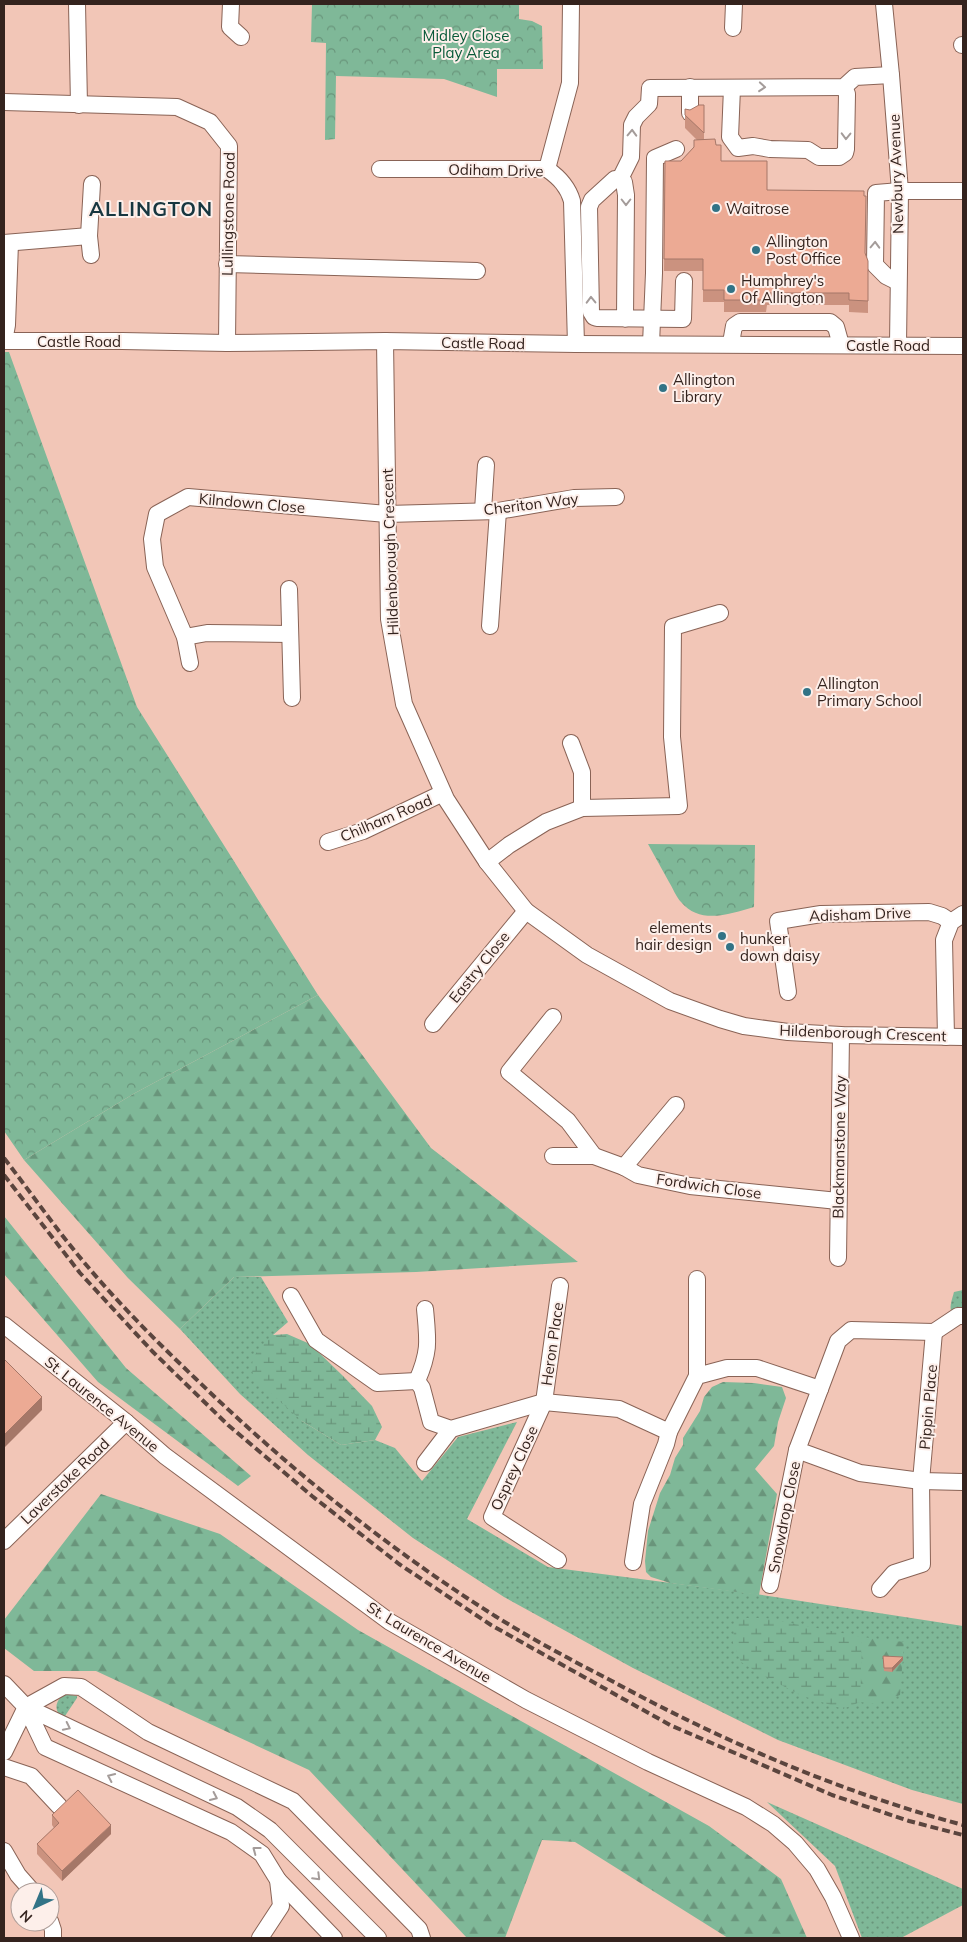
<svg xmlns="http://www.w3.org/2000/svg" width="967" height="1942" viewBox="0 0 967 1942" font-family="Mulish,sans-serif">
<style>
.grass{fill:url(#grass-dots)}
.forest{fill:url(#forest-firs)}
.wetland{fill:url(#wetland-marsh)}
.park{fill:url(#park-crowns)}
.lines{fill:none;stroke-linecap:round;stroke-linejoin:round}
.minor-casing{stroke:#896356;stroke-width:18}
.minor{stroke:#fff;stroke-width:16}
.rail{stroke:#5b453e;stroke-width:4;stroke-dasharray:8 4;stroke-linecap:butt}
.wall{fill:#cb927f}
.shaded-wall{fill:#a57768}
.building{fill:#ecaa94;stroke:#a57768}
.oneway{stroke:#a49c9a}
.poi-dot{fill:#327386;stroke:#fdefea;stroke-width:2}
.labels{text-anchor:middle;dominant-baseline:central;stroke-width:4;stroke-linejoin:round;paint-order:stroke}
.park-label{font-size:15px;fill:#095a39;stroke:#fdefea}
.street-label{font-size:15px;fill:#34231e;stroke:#fdefea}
.poi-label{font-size:15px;fill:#34231e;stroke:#fdefea;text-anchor:start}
.district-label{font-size:20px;font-weight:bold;letter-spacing:1px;fill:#183740;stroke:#fdefea}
</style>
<defs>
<pattern id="grass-dots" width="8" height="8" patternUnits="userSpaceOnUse" patternTransform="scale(1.25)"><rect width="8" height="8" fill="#7fb898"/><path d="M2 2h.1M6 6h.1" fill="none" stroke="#69957b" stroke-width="1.8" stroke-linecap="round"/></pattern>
<pattern id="forest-firs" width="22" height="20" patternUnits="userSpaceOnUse" patternTransform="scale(1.25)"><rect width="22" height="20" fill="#7fb898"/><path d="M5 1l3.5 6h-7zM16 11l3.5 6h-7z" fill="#69957b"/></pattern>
<pattern id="wetland-marsh" width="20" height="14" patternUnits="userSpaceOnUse" patternTransform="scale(1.25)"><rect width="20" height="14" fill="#7fb898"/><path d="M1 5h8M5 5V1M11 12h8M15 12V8" fill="none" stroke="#69957b"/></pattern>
<pattern id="park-crowns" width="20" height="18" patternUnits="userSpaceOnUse" patternTransform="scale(1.25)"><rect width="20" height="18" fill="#7fb898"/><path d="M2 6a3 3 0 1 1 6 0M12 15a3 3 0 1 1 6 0" fill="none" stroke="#69957b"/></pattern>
</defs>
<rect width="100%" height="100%" fill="#f2c6b7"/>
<g class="grass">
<path d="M234,1277h27l27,45 -15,13 29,86 39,24 34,-5 20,8 27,33 36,-44 59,-15 -50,97 81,48 208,27 207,32v178l-51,-14 -134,-50 -145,-72 -129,-71 -91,-59 -105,-83 -68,-61 -60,-65z"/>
<path d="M963,1290v21l-10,4c-5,-7 -1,-15 1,-23z"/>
<path d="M65,1694l12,2v2l-14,21c-9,-8 -9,-18 2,-25z"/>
<path d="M767,1802l196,87v16l-62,33h-39l-27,-72z"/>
</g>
<g class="forest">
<path d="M318,995l113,153 147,114 -162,10 -182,5 -54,52 -52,-51 -104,-118 111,-67z"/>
<path d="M4,1216l122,152 125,108 -13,10 -140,-104 -94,-108z"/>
<path d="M723,1382l31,1 28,4 4,11 -8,24 -4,24 -19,23 22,25 -18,101 -89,-12 -19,-6 -5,-5 -1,-11 3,-30 12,-38 10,-18 5,-17 8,-13v-7l17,-27 4,-14 8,-10z"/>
<path d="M101,1494l119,40 138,96 351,196 72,53 26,59h-79l-153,-96 -33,-2 -37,98h-38l-158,-168 -213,-99h-62l-30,-23v-28z"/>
<path d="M862,1637l42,5 -4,53 -25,9 -15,-2z"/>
</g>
<g class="wetland">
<path d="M287,1334l23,10 33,32 29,30 10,21 -7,13 -34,5 -39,-24 -48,-43c-7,-22 6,-29 19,-43z"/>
<path d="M744,1618h21l97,19 -2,65 -17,7 -43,-14 -43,-23 -16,-10 -8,-19 1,-15z"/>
</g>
<g class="park">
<path d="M312,4h207v15l13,2 10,5 1,43h-46v28l-53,-18 -108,-3 -1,63 -10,1 1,-97 -15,-1z"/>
<path d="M4,352h5l128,355 181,288 -183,98 -111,67 -20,-29z"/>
<path d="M648,844l107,1 -1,62c-24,7 -54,18 -73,-5 -5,-5 -8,-14 -12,-20 -7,-13 -14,-25 -21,-38z"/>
</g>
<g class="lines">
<defs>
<g id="minor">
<path d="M77,4l2,101"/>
<path d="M231,4l-1,23 11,10"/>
<path d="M884,4l7,71 9,116 -2,154"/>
<path d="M733,28l1,-24"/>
<path d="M962,45h1"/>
<path d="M732,88l-2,49 8,11 15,-2 17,3 38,1 11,7h20l6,-4 1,-4 1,-55 -3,-7"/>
<path d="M4,102l173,5 33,15 19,24 -2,197"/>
<path d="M690,113v-26"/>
<path d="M380,169h167c13,9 21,18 25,32l4,143"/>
<path d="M547,169l23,-86 1,-79"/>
<path d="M620,179l11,-22 1,-32 4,-8 13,-13 1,-16 194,-1 11,-10 36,-2"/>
<path d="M4,243l85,-7"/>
<path d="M91,255l-2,-19 3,-52"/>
<path d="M227,264l250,7"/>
<path d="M898,282l-12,-6 -11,-11 1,-72 24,-2h63"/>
<path d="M625,319l1,-124 -2,-13 -4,-3h-5l-23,21 -3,7 2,105 3,5 3,1 86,1 1,-38"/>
<path d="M4,341h118l105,2 158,-2 191,3 387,2"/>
<path d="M4,341l3,-16 3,-82"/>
<path d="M385,341l4,278 15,85 42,95 41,63 39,49 61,44 83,46 50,18 24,7 44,6 53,3 122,2"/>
<path d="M731,343l3,-17 6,-4h90l6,5 5,18"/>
<path d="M651,344l3,-71 1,-115 21,-9"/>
<path d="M483,510l3,-45"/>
<path d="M289,589l3,109"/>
<path d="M490,626l8,-115"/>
<path d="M185,637l22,-4 83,1"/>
<path d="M190,663l-5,-26 -30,-70 -3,-28 5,-25 31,-17 199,17 111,-3 76,-13 42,-1"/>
<path d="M571,743l11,29v36"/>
<path d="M328,842l35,-11 80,-38"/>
<path d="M487,862l22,-17 37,-23 36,-14 97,-2 -7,-69 1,-110 47,-14"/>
<path d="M788,992l-10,-71 43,-7 108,-2 13,4 9,6"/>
<path d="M553,1017l-44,55 59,49 26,35"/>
<path d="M433,1024l93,-113"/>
<path d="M946,1037l-2,-97 7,-18 12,-8"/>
<path d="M553,1156h41l30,11 14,8 52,11 148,15"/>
<path d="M624,1167l52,-62"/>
<path d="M838,1258l3,-223"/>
<path d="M291,1296l25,44 61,43 40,-2 5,7 9,34 20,7 93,-27 75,7 50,23 28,-56 30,-8h30l63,21 -23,61 63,23 61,8 42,1"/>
<path d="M4,1325l122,97 39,34 225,166 136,78 122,62 98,45 27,17 22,19 22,26 16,28 18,41"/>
<path d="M697,1376v-97"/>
<path d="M417,1381c13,-30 11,-40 8,-72"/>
<path d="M820,1389l18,-48 13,-11 83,2 24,-16h5"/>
<path d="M425,1463l26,-34"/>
<path d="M4,1541l122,-119"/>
<path d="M558,1560l-66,-43 52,-115 16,-116"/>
<path d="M633,1562l9,-58 24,-60 3,-12"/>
<path d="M770,1585l27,-135"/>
<path d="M880,1589l14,-16 28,-9 -1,-83 13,-149"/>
<path d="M4,1684l22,23"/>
<path d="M4,1752l22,-45 38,-21 17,1 67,45 145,69 126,128 3,9"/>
<path d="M4,1767l27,9 28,30"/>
<path d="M4,1851l14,24 15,17"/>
<path d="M278,1880l56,58"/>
<path d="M50,1921l3,9v8"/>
<path d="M260,1938l21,-32 -3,-26 -16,-26 -31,-22 -186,-85 -19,-40 211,100 33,23 108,108"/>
</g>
</defs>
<use href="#minor" class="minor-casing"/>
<use href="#minor" class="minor"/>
<g class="rail">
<path d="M4,1158c28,36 54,74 84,109 33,39 70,76 108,112 91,88 191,169 299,237 37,23 76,44 115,64 112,61 230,112 353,145"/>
<path d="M4,1175l76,98 72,78 76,74 84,71 87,68 92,61 179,100 162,70 77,26 54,14"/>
</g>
</g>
<g class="wall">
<path d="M704,105v35l12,5 5,16 46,29 98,63 3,8v52l-19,-1v-7h-82l-1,7h-42v-10h-21v-31h-39l1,-110h16l13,-14 3,-7 -12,-12v-19l5,1z"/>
<path d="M883,1656l20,4 -11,12 -8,-1z"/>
<path d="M52,1815l59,19 -49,47 -25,-27v-10l17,-16 -2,-3z"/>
</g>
<g class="shaded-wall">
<path d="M42,1397v13l-38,38v-13z"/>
<path d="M903,1657v3l-11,12v-4z"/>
<path d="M111,1825v9l-49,47v-10z"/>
</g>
<g class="building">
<path d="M699,105h5v28l-19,-18v-6l5,1z"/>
<path d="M715,139l1,6h5v16h46v29l97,1v5h2l-1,57 3,8v40l-19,-1v-7h-82l-1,7h-42v-10h-21v-31h-39l1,-98h16l13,-14v-7z"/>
<path d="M4,1359l38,38 -38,38z"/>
<path d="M883,1656l20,1 -11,11h-8z"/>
<path d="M78,1790l33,35 -49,46 -25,-27 22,-21 -7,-8z"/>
</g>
<defs><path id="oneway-chevron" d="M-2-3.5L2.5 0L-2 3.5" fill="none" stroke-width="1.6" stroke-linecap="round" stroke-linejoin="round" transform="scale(1.25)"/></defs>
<g class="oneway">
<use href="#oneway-chevron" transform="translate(762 87) rotate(5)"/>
<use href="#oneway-chevron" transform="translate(632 133) rotate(-88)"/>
<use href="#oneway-chevron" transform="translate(846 136) rotate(91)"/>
<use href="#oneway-chevron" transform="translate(626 202) rotate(90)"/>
<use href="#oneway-chevron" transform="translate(875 245) rotate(-88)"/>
<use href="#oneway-chevron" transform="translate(591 300) rotate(-91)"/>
<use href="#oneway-chevron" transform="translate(67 1727) rotate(26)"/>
<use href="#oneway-chevron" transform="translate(111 1777) rotate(-155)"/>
<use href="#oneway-chevron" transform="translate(214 1797) rotate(25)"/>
<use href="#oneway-chevron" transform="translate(256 1850) rotate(-143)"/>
<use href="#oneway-chevron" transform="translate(317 1877) rotate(45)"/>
</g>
<g class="poi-dot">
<circle cx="716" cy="208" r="5"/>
<circle cx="756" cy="250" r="5"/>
<circle cx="731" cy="289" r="5"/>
<circle cx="663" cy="388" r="5"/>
<circle cx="807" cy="692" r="5"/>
<circle cx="722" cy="936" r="5"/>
<circle cx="730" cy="947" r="5"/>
</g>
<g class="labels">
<g class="park-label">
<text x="466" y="35">Midley Close<tspan x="466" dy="17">Play Area</tspan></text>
</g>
<g class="street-label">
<text transform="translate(496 170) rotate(1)">Odiham Drive</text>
<text transform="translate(896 174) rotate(-92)">Newbury Avenue</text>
<text transform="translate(228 214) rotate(-89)">Lullingstone Road</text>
<text x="79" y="341">Castle Road</text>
<text transform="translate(483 343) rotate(1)">Castle Road</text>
<text x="888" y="345">Castle Road</text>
<text transform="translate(252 503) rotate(5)">Kilndown Close</text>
<text transform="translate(531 504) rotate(-7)">Cheriton Way</text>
<text transform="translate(390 552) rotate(-92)">Hildenborough Crescent</text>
<text transform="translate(386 818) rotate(-23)">Chilham Road</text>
<text transform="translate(860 914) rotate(-2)">Adisham Drive</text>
<text transform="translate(479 967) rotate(-51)">Eastry Close</text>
<text transform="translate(863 1033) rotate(2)">Hildenborough Crescent</text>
<text transform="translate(839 1147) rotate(-89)">Blackmanstone Way</text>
<text transform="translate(709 1186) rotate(8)">Fordwich Close</text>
<text transform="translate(552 1344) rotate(-82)">Heron Place</text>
<text transform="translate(102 1404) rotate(39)">St. Laurence Avenue</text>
<text transform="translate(928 1407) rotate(-85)">Pippin Place</text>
<text transform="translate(514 1468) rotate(-65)">Osprey Close</text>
<text transform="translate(65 1481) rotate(-44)">Laverstoke Road</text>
<text transform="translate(784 1517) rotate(-79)">Snowdrop Close</text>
<text transform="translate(429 1642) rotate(31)">St. Laurence Avenue</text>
</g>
<g class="poi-label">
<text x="726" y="208">Waitrose</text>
<text x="766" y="241">Allington<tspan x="766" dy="17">Post Office</tspan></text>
<text x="741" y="280">Humphrey's<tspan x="741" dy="17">Of Allington</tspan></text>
<text x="673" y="379">Allington<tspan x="673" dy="17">Library</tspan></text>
<text x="817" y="683">Allington<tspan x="817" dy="17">Primary School</tspan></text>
<text x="712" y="927" text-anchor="end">elements<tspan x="712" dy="17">hair design</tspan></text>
<text x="740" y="938">hunker<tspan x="740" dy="17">down daisy</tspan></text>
</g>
<g class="district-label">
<text x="151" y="208">ALLINGTON</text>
</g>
</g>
<rect width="967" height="1942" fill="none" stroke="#34231e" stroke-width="10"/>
<g transform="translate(35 1907) rotate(224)"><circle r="24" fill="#fdefea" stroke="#ad9d98"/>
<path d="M0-4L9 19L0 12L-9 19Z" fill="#327386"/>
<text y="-8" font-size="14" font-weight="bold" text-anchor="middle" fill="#34231e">N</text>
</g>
</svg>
